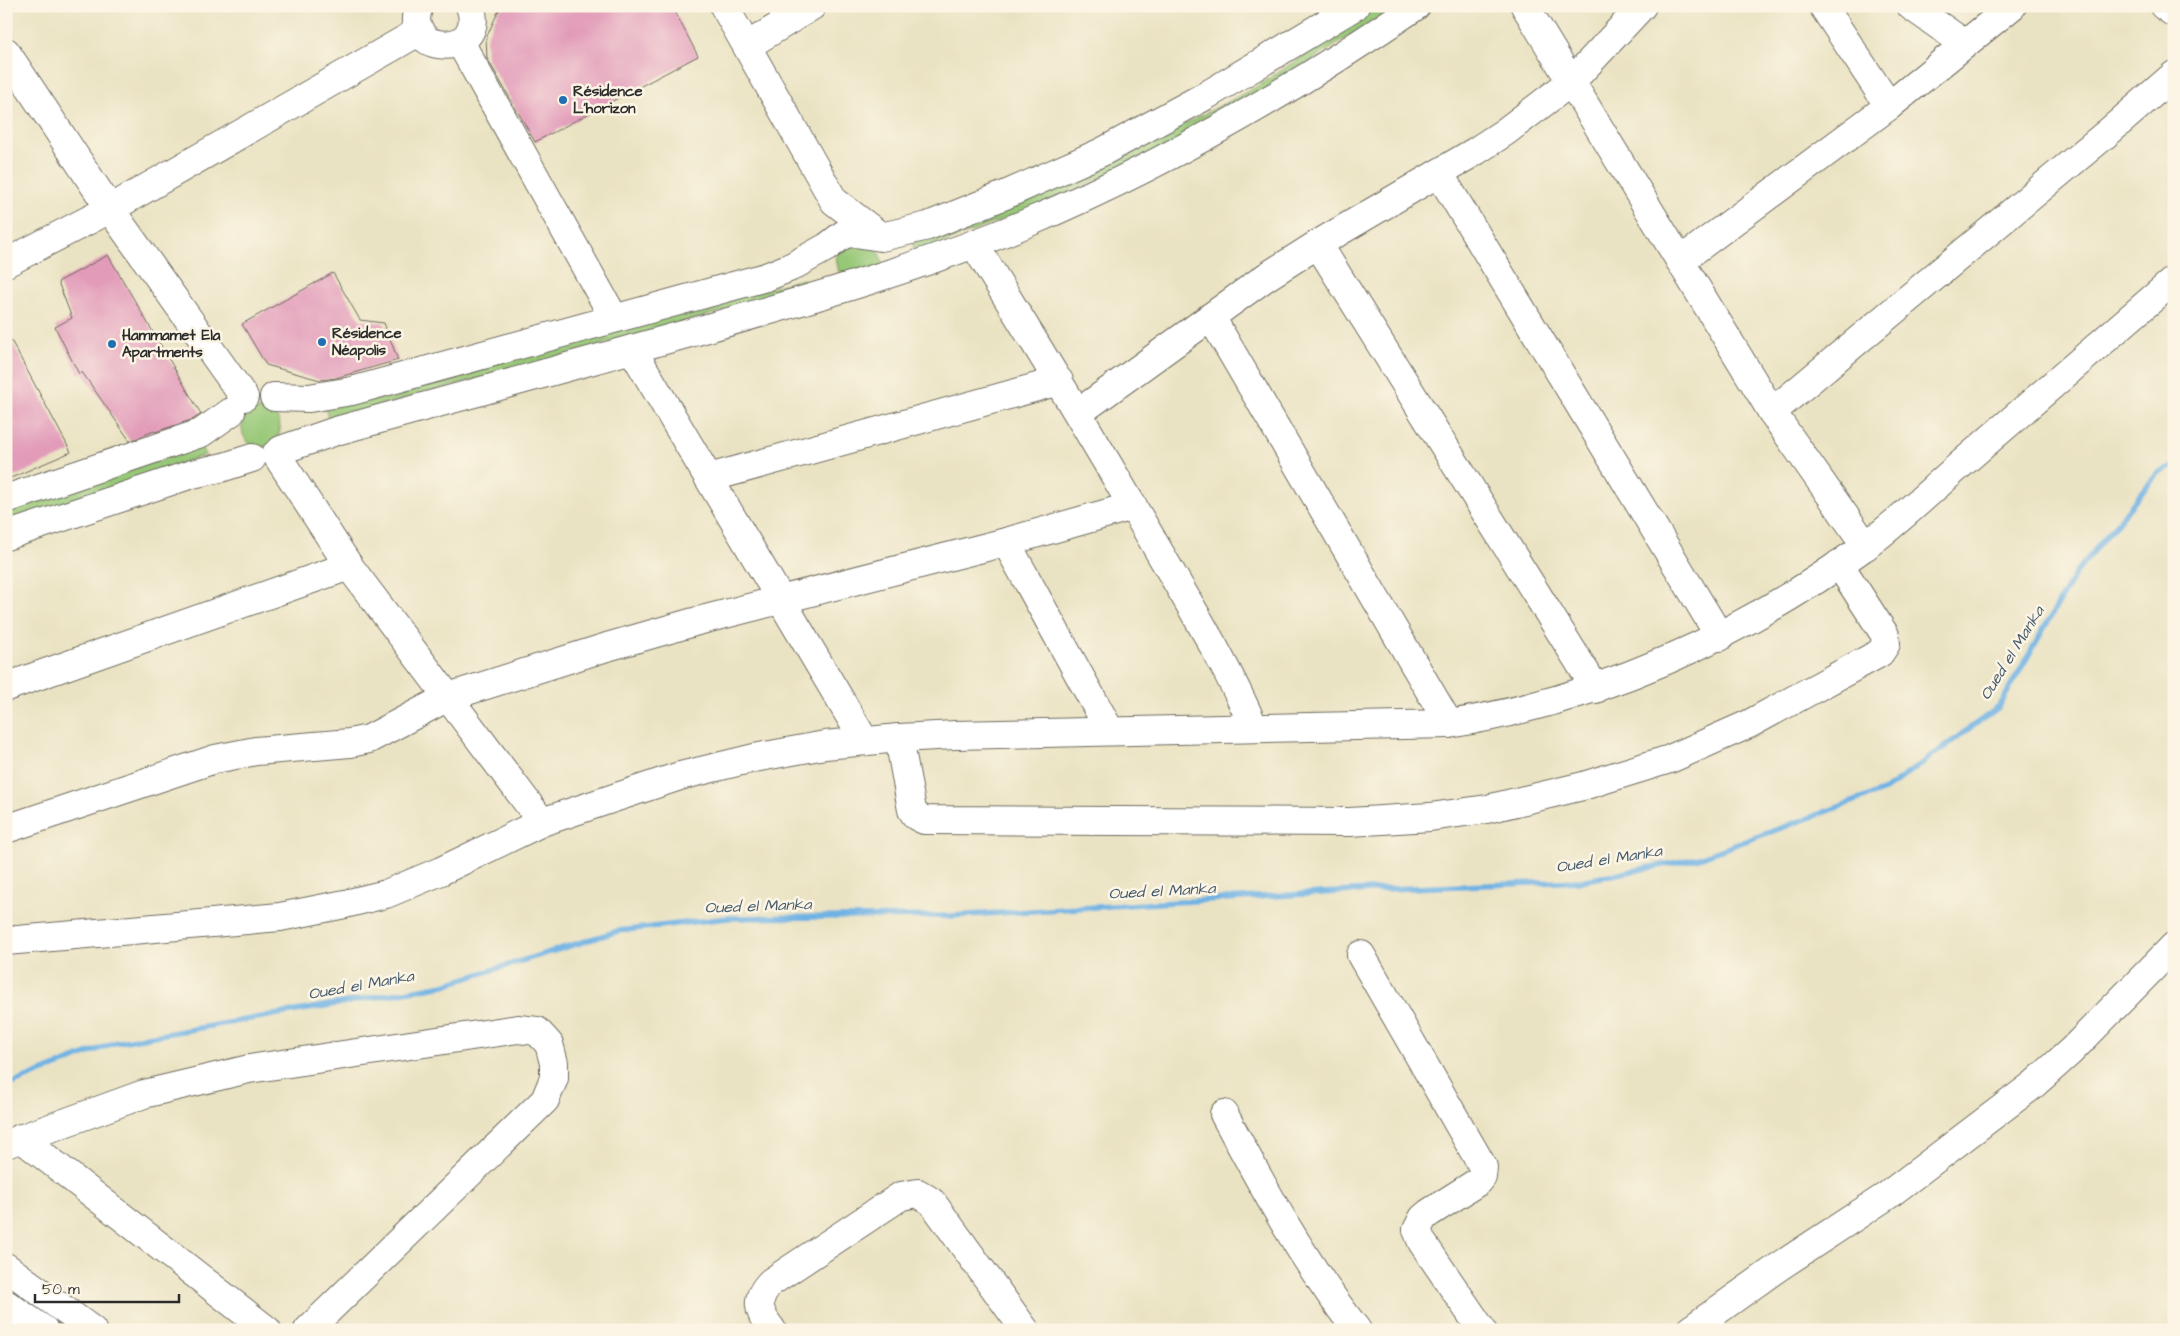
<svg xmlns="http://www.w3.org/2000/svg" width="2180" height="1336" viewBox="0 0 2180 1336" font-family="'Architects Daughter',sans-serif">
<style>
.green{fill:#97c877;stroke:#617a51}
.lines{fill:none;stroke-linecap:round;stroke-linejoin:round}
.stream{stroke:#6fb2e4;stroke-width:5.5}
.building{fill:#e29bb9}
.minor-casing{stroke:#6e6b60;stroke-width:30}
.major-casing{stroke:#6e6b60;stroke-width:30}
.minor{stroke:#fff;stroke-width:28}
.major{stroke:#fff;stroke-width:28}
.poi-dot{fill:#1f6fb2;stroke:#fcf5e5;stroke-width:2}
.labels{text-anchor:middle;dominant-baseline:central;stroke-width:5;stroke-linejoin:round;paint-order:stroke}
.poi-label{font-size:15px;font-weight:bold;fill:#2b2b2b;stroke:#fcf5e5;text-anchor:start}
.water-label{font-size:16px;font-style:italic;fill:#435a6c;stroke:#fcf5e5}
</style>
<rect width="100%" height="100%" fill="#fcf5e5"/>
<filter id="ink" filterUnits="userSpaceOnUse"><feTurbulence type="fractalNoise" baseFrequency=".02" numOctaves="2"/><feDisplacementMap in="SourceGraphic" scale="10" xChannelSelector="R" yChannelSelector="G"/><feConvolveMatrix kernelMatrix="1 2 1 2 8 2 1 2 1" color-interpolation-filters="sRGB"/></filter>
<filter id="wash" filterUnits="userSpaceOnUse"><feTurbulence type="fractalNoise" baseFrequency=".0096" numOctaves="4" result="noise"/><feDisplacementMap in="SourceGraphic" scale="20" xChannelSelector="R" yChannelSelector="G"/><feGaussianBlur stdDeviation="1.12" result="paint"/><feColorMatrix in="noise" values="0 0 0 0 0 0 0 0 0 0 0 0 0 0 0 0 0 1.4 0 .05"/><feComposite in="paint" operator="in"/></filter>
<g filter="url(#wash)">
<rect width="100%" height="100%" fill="#eae3c3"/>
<g class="green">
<path d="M1378,6h18c-81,52 -160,106 -246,149 -76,37 -155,68 -234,98l-4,-10 135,-53 99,-46 112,-58z"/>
<path d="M872,244l6,7 6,15 -44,13 -4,-22 5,-11z"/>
<path d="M803,279l4,9 -479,132 -2,-11z"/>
<circle cx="261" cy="428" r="19"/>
<path d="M201,446l4,9 -199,69v-12z"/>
</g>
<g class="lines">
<path class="stream" d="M6,1086l108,-43 330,-58 174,-54 110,-13 223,-2 436,-27 194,-8 118,-23 186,-68 114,-83 76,-133 83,-101 16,-7"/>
</g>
<g id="blocks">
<g class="building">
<path d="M506,6h166l26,50 -163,86 -48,-84 -1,-20 13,-28z"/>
<path d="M108,255l93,159 -7,5 -39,13 -1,-1 -24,10 -48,-69 -3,2 -24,-47 17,-9 -14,-36z"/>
<path d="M333,273l27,47 24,3 14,37 -62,18 -16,2 -54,-15 -24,-41z"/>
<path d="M6,331l65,121 -65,28z"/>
</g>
</g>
</g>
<g filter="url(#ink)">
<use href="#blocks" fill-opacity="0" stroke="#6e6b60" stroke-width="1"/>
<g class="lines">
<defs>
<g id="minor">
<path d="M419,6c-20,50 70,53 51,0"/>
<path d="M724,6l110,195 46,35"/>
<path d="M1525,6l247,406 94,134"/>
<path d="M1823,6l66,100"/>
<path d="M1911,6l54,38"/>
<path d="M2164,6l10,7"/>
<path d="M460,42l154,276"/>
<path d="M747,46l65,-40"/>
<path d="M6,52l104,157 134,188"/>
<path d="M1439,173l281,464"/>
<path d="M974,244c63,101 124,202 183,304 34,59 70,117 97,180"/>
<path d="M1318,244l278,445"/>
<path d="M1680,261l209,-155 123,-100"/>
<path d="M6,263l104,-54 310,-178"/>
<path d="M1211,317l238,407"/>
<path d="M632,349l232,391"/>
<path d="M274,397l35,1 43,-7 414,-114 25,-10 36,-20 17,-13 11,-1 26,4 47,-11 77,-31 97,-43 105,-57 148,-89"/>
<path d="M1772,412l340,-283 62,-54"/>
<path d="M1078,413l188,-136 52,-33 158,-93 29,-19 67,-51 70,-75"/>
<path d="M281,450l55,-19c123,-34 245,-67 368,-102 109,-31 218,-62 323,-106 138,-58 266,-133 389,-217"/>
<path d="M276,454l73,112 193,256"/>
<path d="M709,478l350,-97"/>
<path d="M6,499l195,-66 30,-21"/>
<path d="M6,536l186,-62 32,-7 28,-9"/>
<path d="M1006,542l104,189"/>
<path d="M6,687l343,-121"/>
<path d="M899,738l13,72 4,6 8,4 426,2 80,-5 57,-8 96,-23 87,-27 79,-35 131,-71 6,-9 -1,-9 -46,-71"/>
<path d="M6,829l209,-70 41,-8 94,-8 19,-4 79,-42 159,-50 87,-25 312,-80 127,-36"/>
<path d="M6,941l274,-24 65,-13 41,-10 55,-23 101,-49 138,-46 74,-18 71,-13 74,-7 56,-3 494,-11c151,-24 292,-88 415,-177 36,-26 69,-59 103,-88 69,-60 138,-119 207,-179"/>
<path d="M1361,955l122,212 -1,10 -3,4 -50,32 -6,5 -6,12 5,12 60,88"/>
<path d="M1224,1114c40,75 80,149 133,216"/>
<path d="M21,1138l246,192"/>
<path d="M6,1144l138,-50 105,-25 269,-40 19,2 12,13 5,19v15l-9,22 -237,230"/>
<path d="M6,1267l86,63"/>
<path d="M772,1330c-14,-18 -18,-31 -1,-48l130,-86 17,-3 14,9 93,128"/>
<path d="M1690,1330l87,-62 111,-73 145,-110 38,-34 103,-105"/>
</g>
<path id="major" d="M6,1304l38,26"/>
</defs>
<use href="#minor" class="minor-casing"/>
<use href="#major" class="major-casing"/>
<use href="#minor" class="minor"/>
<use href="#major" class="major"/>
</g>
</g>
<g class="poi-dot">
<circle cx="563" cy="100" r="5"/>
<circle cx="322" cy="342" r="5"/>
<circle cx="112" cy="344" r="5"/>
</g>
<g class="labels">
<g class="poi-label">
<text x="573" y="91">Résidence<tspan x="573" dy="17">L'horizon</tspan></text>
<text x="332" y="333">Résidence<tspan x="332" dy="17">Néapolis</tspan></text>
<text x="122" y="335">Hammamet Ela<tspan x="122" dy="17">Apartments</tspan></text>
</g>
<g class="water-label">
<text transform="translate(2012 653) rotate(-58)">Oued el Manka</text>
<text transform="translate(1609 859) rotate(-9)">Oued el Manka</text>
<text transform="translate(1162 891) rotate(-3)">Oued el Manka</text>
<text transform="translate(758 906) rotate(-2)">Oued el Manka</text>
<text transform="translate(361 985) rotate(-10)">Oued el Manka</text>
</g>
</g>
<rect width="2180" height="1336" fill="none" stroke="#fcf5e5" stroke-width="25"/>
<path d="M35 1294v8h144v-8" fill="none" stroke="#2b2b2b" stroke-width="2.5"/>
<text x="42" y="1294" font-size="15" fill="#2b2b2b" stroke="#fcf5e5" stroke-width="4" paint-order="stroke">50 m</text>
</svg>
